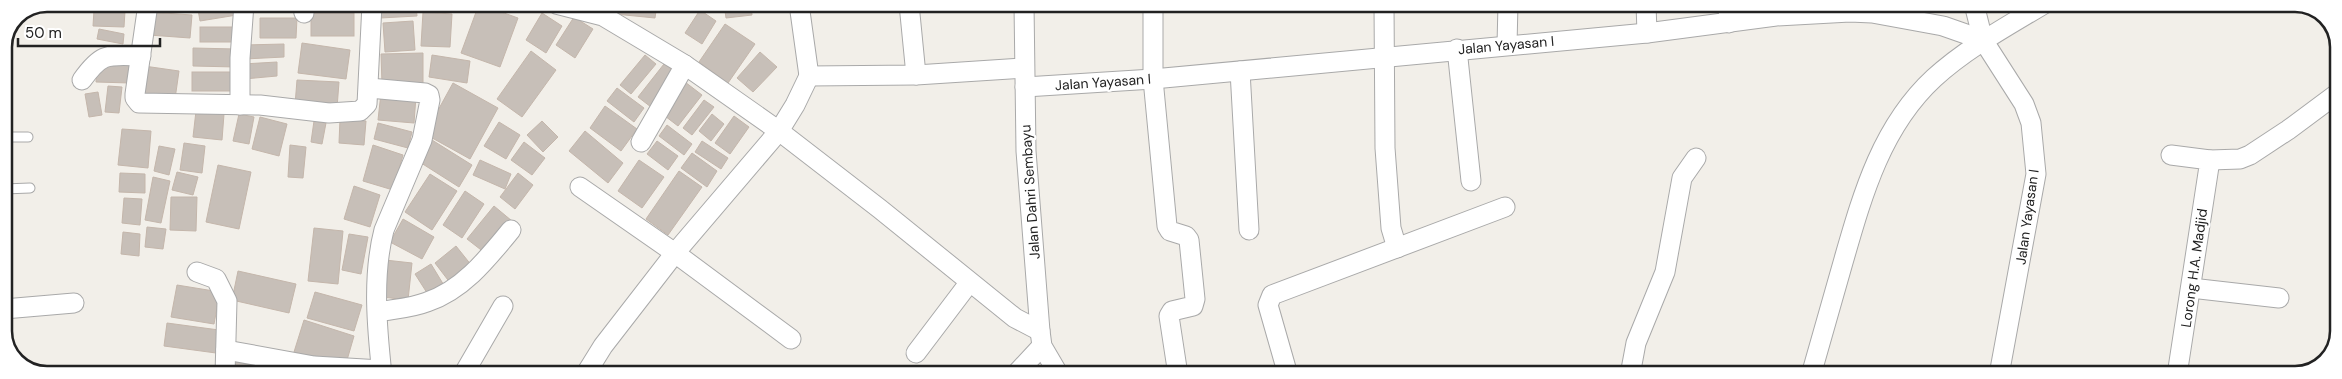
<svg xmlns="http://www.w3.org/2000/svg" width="2342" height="379" viewBox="0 0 2342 379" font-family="'DM Sans',sans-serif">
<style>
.building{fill:#c7bfb8;stroke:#c4b6ab}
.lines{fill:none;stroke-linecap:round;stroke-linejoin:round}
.lane-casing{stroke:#a9a9a9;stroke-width:11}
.street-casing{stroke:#a9a9a9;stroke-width:21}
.lane{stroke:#fff;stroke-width:9}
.street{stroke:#fff;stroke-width:19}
.labels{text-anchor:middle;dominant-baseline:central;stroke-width:4.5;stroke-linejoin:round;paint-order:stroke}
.street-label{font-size:14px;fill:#222;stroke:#fff}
.rim{fill:none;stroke:#222;stroke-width:2.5}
</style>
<rect width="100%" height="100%" fill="#f2efe9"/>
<g class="building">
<path d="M95,4h51l-1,7 -50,-5z"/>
<path d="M197,4h38l2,11 -37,6z"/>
<path d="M249,4h33v4l-33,1z"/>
<path d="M306,4h14v5l-13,1z"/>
<path d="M379,4h37l1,12 -37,2z"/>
<path d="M479,4l39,14 -18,49 -39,-14z"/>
<path d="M616,4h41l-2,14 -40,-4z"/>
<path d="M724,4h27l1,11 -26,3z"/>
<path d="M94,10l31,1 -1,16 -31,-1z"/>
<path d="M700,10l16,11 -14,23 -17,-11z"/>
<path d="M150,12l42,3 -2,23 -41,-3z"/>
<path d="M423,12l29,2 -2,33 -29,-1z"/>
<rect x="311" y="13" width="43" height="23"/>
<path d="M542,13l20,13 -16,27 -20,-13z"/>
<path d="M574,17l19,12 -18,29 -19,-13z"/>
<path d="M260,18h37l-1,20h-36z"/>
<path d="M413,21l2,29 -30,2 -2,-29z"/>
<path d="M725,24l30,20 -27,39 -29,-21z"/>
<rect x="200" y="27" width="39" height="15"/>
<path d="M99,29l25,5 -1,10 -26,-5z"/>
<path d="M302,43l48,7 -4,29 -48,-6z"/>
<path d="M284,44v13l-39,2 -1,-14z"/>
<path d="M193,48l43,1v18l-43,-1z"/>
<path d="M531,51l25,19 -34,47 -25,-18z"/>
<path d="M760,52l17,15 -24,25 -16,-14z"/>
<path d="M423,53v30l-41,1 -1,-30z"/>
<path d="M432,55l38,6 -3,22 -38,-6z"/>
<path d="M645,55l11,9 -25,30 -11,-9z"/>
<path d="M277,62v14l-33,3 -1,-15z"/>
<path d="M97,63l34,1 -1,19 -34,-1z"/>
<path d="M664,64l13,9 -26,34 -13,-10z"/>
<path d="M144,66l35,5 -4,28 -35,-5z"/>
<rect x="192" y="72" width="42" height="19"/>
<path d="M297,80l42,2 -2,26 -42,-3z"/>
<path d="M685,82l17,13 -24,31 -17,-13z"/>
<path d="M453,83l45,25 -28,51 -45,-25z"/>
<path d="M108,86l14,1 -3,26 -14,-1z"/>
<path d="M617,88l27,20 -10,14 -27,-21z"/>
<path d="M98,92l4,23 -13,2 -4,-23z"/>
<path d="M381,93l35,3 -2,27 -36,-3z"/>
<path d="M704,100l10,7 -22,28 -9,-7z"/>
<path d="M605,106l32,23 -16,22 -31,-23z"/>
<path d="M196,111l28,3 -2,26 -29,-3z"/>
<path d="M239,114l15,3 -5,27 -16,-3z"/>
<path d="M712,114l12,10 -13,17 -12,-10z"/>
<path d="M734,116l15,11 -19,27 -15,-11z"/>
<path d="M260,117l27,7 -8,32 -27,-7z"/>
<path d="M340,119l26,2 -2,24 -25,-2z"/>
<path d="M314,121l12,2 -4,21 -11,-2z"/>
<path d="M542,121l16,16 -15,15 -16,-17z"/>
<path d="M499,122l21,13 -14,24 -22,-13z"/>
<path d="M378,123l34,9 -4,16 -34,-9z"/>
<path d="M667,125l25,19 -8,11 -25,-19z"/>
<path d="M122,129l29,2 -3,37 -30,-3z"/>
<path d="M585,131l38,32 -15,20 -39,-32z"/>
<path d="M432,140l40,25 -13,22 -41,-26z"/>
<path d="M657,141l21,15 -10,14 -21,-16z"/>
<path d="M702,141l26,17 -7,11 -26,-17z"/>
<path d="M524,142l21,16 -13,17 -21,-15z"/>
<path d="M184,143l21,3 -3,27 -22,-3z"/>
<path d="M290,145l16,2 -3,31 -15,-1z"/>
<path d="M373,145l30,10 -10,35 -30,-9z"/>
<path d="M159,146l16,3 -6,26 -15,-4z"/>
<path d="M692,153l25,18 -10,16 -26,-19z"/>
<path d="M480,160l31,14 -6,15 -32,-14z"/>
<path d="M639,160l25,17 -22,31 -24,-17z"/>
<path d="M218,165l33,7 -12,57 -33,-7z"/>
<path d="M679,171l23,16 -34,48 -22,-16z"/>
<path d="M177,172l21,5 -5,18 -21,-5z"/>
<path d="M120,173l25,1v19l-26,-1z"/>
<path d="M518,173l15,12 -18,24 -15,-12z"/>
<path d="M430,174l27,17 -25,39 -27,-18z"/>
<path d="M153,177l17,4 -9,42 -16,-3z"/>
<path d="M354,186l26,9 -10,32 -26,-8z"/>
<path d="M465,191l19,13 -22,34 -19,-13z"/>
<path d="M171,197h26l-1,34 -26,-1z"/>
<path d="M124,198l18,1 -2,26 -18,-2z"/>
<path d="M494,206l18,15 -27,32 -18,-14z"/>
<path d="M403,219l31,18 -12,22 -32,-17z"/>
<path d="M147,227l19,2 -3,20 -18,-2z"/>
<path d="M314,228l29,3 -5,53 -30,-3z"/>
<path d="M123,232l17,2 -1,22 -18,-2z"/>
<path d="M349,234l19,3 -7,37 -19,-4z"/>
<path d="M456,246l16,20 -21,18 -16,-21z"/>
<path d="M385,260l27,3 -4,37 -26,-3z"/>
<path d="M431,264l14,23 -16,9 -14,-22z"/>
<path d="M238,271l58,13 -7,29 -57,-13z"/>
<path d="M177,285l43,7 -6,32 -43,-7z"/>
<path d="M315,292l47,13 -8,26 -47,-13z"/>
<path d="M304,320l50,16 -9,31 -51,-15z"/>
<path d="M167,323l52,7 -3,23 -52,-7z"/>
<path d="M235,361l45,10 -1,4h-47z"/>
<path d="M176,371l24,4h-24z"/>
</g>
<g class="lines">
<defs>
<g id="lane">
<path d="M4,137h24"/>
<path d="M4,189l26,-1"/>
</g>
<g id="street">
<path d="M148,4l-13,90v4l4,5 121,2 69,8 31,-2 7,-7 5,-100"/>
<path d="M302,4l2,9"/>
<path d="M556,4l47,12 82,49 94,66 101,78 135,109 25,13"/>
<path d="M799,4l10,72 107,-1 108,-7"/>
<path d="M909,4l7,71"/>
<path d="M1024,4l2,147 14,180 2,15 17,29"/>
<path d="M1153,4v75l14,147 3,5 16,5 3,4 6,59 -2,7 -21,5 -3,5 9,59"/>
<path d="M1384,4l1,144 6,80 6,20"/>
<path d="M1646,4l1,29"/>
<path d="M1728,4l1,19"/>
<path d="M1974,4l9,36"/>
<path d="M1507,45l1,-41"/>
<path d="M1457,49l14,132"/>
<path d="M1240,71l9,159"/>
<path d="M82,80c20,-28 25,-25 59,-24"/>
<path d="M1025,87l128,-8 494,-46 129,-17 74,-4 22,1 71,13 40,14 41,64 7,19 5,51 -37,201"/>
<path d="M369,88l56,5 4,2 1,5 -8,40 -38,90c-12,46 -7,98 -2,145"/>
<path d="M240,105v-47l4,-54"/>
<path d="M641,142l44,-77"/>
<path d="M2171,155l39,5 -33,215"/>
<path d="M2210,160l30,-1 10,-4 38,-25 50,-37"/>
<path d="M580,187l95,66 116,86"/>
<path d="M197,272l19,7 11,22 -2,74"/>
<path d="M2191,288l88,10"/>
<path d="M4,309l70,-6"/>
<path d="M378,312c16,-3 34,-4 49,-10 36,-12 61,-44 84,-72"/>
<path d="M226,350l88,16 67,4"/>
<path d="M916,353l53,-70"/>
<path d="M463,375l40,-69"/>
<path d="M585,375l18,-29 72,-93 104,-122 16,-26 14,-29"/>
<path d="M1015,375l27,-29"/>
<path d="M1288,375l-20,-70 4,-10 233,-88"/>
<path d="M1630,375l6,-32 29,-71 17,-94 14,-20"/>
<path d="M1811,375c11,-39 22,-78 33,-116 19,-66 38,-133 90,-181 33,-30 72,-51 110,-74"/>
</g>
</defs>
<use href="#lane" class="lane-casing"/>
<use href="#street" class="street-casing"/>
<use href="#lane" class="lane"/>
<use href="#street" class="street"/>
</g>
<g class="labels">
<g class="street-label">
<text transform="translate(1506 45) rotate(-5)">Jalan Yayasan I</text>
<text transform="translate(1103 82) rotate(-4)">Jalan Yayasan I</text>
<text transform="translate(1030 192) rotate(-94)">Jalan Dahri Sembayu</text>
<text transform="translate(2027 217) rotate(-82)">Jalan Yayasan I</text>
<text transform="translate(2194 268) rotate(-82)">Lorong H.A. Madjid</text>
</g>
</g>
<path d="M0 0H2342V379H0ZM47 12H2295A35 35 0 0 1 2330 47V331A35 35 0 0 1 2295 366H47A35 35 0 0 1 12 331V47A35 35 0 0 1 47 12Z" fill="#fff" fill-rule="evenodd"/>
<path class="rim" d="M47 12H2295A35 35 0 0 1 2330 47V331A35 35 0 0 1 2295 366H47A35 35 0 0 1 12 331V47A35 35 0 0 1 47 12Z"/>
<path d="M18 38v8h142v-8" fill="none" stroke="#222222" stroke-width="2.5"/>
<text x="25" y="38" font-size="15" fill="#222222" stroke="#ffffff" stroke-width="4" paint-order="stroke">50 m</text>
</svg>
